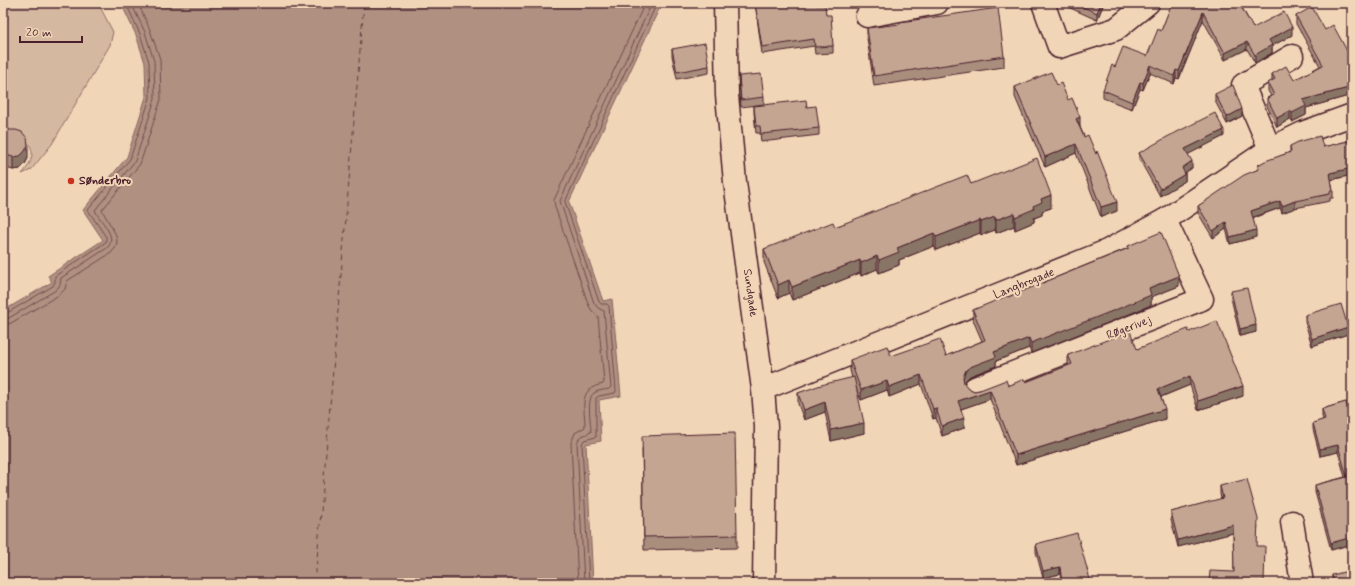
<svg xmlns="http://www.w3.org/2000/svg" width="1355" height="586" viewBox="0 0 1355 586" font-family="Mynerve,sans-serif">
<style>
.green{fill:#d5b8a0;stroke:#906c66}
.water{fill:#b09081;stroke:#87635f}
.lines{fill:none;stroke-linecap:round;stroke-linejoin:round}
.shore{stroke:#734c4d;stroke-width:1}
.ferry{stroke:#643b40;stroke-width:1;stroke-dasharray:5 4;stroke-linecap:butt}
.minor-casing{stroke:#4a1f2b;stroke-width:25}
.minor{stroke:#f0d6b7;stroke-width:22}
.wall{fill:#a98e7e;stroke:#4a1f2b}
.shaded-wall{fill:#897466;stroke:#4a1f2b}
.building{fill:#c4a592;stroke:#4a1f2b}
.poi-dot{fill:#c8321e;stroke:#f0d6b7;stroke-width:1.5}
.labels{text-anchor:middle;dominant-baseline:central;stroke-width:4;stroke-linejoin:round;paint-order:stroke}
.poi-label{font-size:12px;font-weight:bold;fill:#4a1f2b;stroke:#f0d6b7;text-anchor:start}
.street-label{font-size:12px;fill:#4a1f2b;stroke:#f0d6b7}
</style>
<rect width="100%" height="100%" fill="#f0d6b7"/>
<filter id="ink" filterUnits="userSpaceOnUse"><feTurbulence type="fractalNoise" baseFrequency=".025" numOctaves="2"/><feDisplacementMap in="SourceGraphic" scale="8" xChannelSelector="R" yChannelSelector="G"/><feConvolveMatrix kernelMatrix="1 2 1 2 8 2 1 2 1" color-interpolation-filters="sRGB"/></filter>
<g filter="url(#ink)">
<path class="green" d="M3,3h95l15,29 -3,13 -58,99 -21,26 -9,4c10,-11 16,-26 1,-35 -4,-3 -9,-3 -13,-4l-7,-13z"/>
<path class="water" d="M121,3h541l-93,199 34,99 9,-2 9,97 -22,4 2,41 -15,3 7,139h-590v-272l49,-29 -4,-6 55,-36 -20,-30 44,-53 19,-60 -1,-34 -9,-28z"/>
<g class="lines">
<g class="shore">
<path d="M3,314l4,-1 46,-27 2,-4v-6l51,-34v-5l-18,-27 42,-51 20,-61 -1,-36 -9,-28 -14,-31"/>
<path d="M3,319l6,-1 47,-28 4,-5 1,-7 46,-30c12,-12 -8,-27 -12,-38l40,-49 20,-62 -1,-38 -9,-29 -14,-29"/>
<path d="M3,325l8,-2 48,-28 6,-6 2,-8 44,-28 5,-6 1,-6 -1,-6 -14,-25 38,-46 21,-65 -1,-40 -10,-29 -12,-27"/>
<path d="M578,583l-7,-140 4,-10 10,-6c0,-20 -8,-38 18,-43l1,-2 -6,-66 -6,-5 -3,-5 -34,-99 -1,-7 91,-197"/>
<path d="M584,583l-7,-140 3,-6 11,-5c0,-9 -5,-34 3,-39 4,-3 11,-3 15,-4l2,-2 -7,-76 -6,-3 -4,-5 -34,-102 92,-198"/>
<path d="M589,583l-7,-139 2,-4 12,-3v-39l3,-2 16,-3 1,-2 -7,-85 -2,-2h-6l-2,-2 -34,-100 92,-199"/>
</g>
<path class="ferry" d="M315,583l49,-580"/>
<defs>
<g id="minor">
<path d="M725,3l2,92 8,87 28,207 3,38 -2,156"/>
<path d="M1043,3l16,44 57,-18 32,-26"/>
<path d="M867,16l70,-13"/>
<path d="M1270,149l-27,-64 49,-29"/>
<path d="M975,388l227,-89 -37,-79"/>
<path d="M763,389l344,-138 58,-31 105,-71 35,-17 47,-17"/>
<path d="M1292,522l10,61"/>
</g>
</defs>
<use href="#minor" class="minor-casing"/>
<use href="#minor" class="minor"/>
</g>
<g class="wall">
<path d="M755,3h62v2l9,10 7,31v7l-18,1 -1,-8 -52,8z"/>
<path d="M1068,3h36l-7,17 -29,-13z"/>
<path d="M1171,3h71l-2,1 13,24 39,7 -20,11v7l-17,10 -8,-14 -22,11 -22,-40 -24,59 -3,-1 -2,6 -24,-11 -7,17 -3,-1 -8,20 -29,-11v-8l12,-23 32,-11 14,-25 11,-27z"/>
<path d="M1296,16l29,14 27,30v35l-46,13v7l-14,7 -2,-3 -13,8 -10,-21v-8l4,-2 -3,-5v-8l4,-2v-7l22,6 26,-14 -24,-42z"/>
<path d="M867,28l137,28v11l-130,19 -7,-48z"/>
<path d="M672,49l37,17v7l-32,6 -5,-23z"/>
<path d="M739,76l25,21v7l-23,3z"/>
<path d="M1057,85l23,42 37,84 -16,6 -25,-64 -31,14 -30,-70v-10z"/>
<path d="M1215,94l27,22 -15,8 -12,-23z"/>
<path d="M754,106l53,1 12,21v7l-58,7 -1,-9h-4l-2,-20z"/>
<path d="M3,120l6,10 19,28 -3,6 -5,5 -7,1 -7,-2 -3,-3z"/>
<path d="M1224,136l-36,18 4,14 -7,5v8l-25,15 -21,-37v-6z"/>
<path d="M1352,140v35l-21,5 2,11v7h-3v3l-35,7 -13,5 -2,-5 -27,10 3,19 -26,7 -4,-15 -13,9 -15,-25v-7l60,-37v-4l32,-13v-6l33,1z"/>
<path d="M971,184l80,24 -9,3v4l-8,3v4l-19,8 -1,-4 -18,7 -1,-3 -14,5 -1,-2 -44,17 -2,-4 -35,14v5l-20,8 -2,-4 -16,7 -1,-3 -68,27 -3,-7 -11,5 -14,-36v-13z"/>
<path d="M1128,246l51,40 -28,11v8l-31,13 -89,35 -2,-5 -33,13v5l-26,10 -4,4 -2,4 4,4 6,3 52,-9 42,-16v-11l69,-6 52,-17 54,64 -45,14 -8,-25 -29,12 4,22 -149,46 -26,-66 -29,10 3,19 -22,8 -6,-18 -3,1 -12,-35 -32,13 -2,-7 -26,10 -6,-14 9,47 -33,8 -6,-29 -21,8 -6,-16v-11l54,-15 -2,-8v-10l41,-4h55l36,-15 -9,-21v-10l35,-13 120,-49z"/>
<path d="M1231,291l25,41 -16,4 -9,-38z"/>
<path d="M1305,315l43,19 -36,12 -7,-24z"/>
<path d="M1346,402l6,142 -21,6 -16,-58v-7l30,-8 -7,-25 -18,4 -7,-27v-6l10,-3 -1,-4v-7z"/>
<path d="M642,448l95,87v13l-93,2z"/>
<path d="M1220,486l38,41 -24,45 -1,-39 -55,14 -7,-27v-8l50,-13 -1,-5z"/>
<path d="M1036,544l55,39h-30l-1,-9 -17,4 -7,-26z"/>
<path d="M1332,575l20,8h-20z"/>
</g>
<g class="shaded-wall">
<path d="M1101,3h3l-7,17v-7z"/>
<path d="M1203,12v8l-24,59v-8z"/>
<path d="M1292,27v8l-20,11v7l-17,10v-8l14,-15z"/>
<path d="M1247,42v7l-22,11v-7z"/>
<path d="M1150,65v8l-7,17v-7z"/>
<path d="M1176,70v8l-2,6v-8z"/>
<path d="M1140,82v7l-8,20v-7z"/>
<path d="M1352,87v8l-46,13v7l-14,7v-9l11,-13z"/>
<path d="M1242,109v7l-15,8v-7z"/>
<path d="M1290,111v8l-13,8v-9z"/>
<path d="M1080,117v10l-4,-8z"/>
<path d="M1224,130v6l-39,20v-7z"/>
<path d="M1076,144v9l-31,14v-10z"/>
<path d="M28,145v13l-3,6 -5,5 -7,1v-13z"/>
<path d="M1192,161v7l-10,7v-7z"/>
<path d="M1352,168v7l-22,5v-7z"/>
<path d="M1185,174v7l-25,15v-7z"/>
<path d="M1051,195v13l-9,3v4l-8,3v4l-19,8v-13l18,-11 8,-7z"/>
<path d="M1280,201v7l-29,10v-7z"/>
<path d="M1295,201v7l-13,5v-7z"/>
<path d="M1117,202v9l-16,6v-10z"/>
<path d="M1014,213v13l-18,7v-13z"/>
<path d="M995,217v13l-14,5v-13z"/>
<path d="M980,220v13l-44,17v-13z"/>
<path d="M1226,222v7l-13,9v-7z"/>
<path d="M1256,230v7l-26,7v-7z"/>
<path d="M934,233v13l-35,14v5l-20,8v-13l18,-12z"/>
<path d="M877,256v13l-16,7v-13z"/>
<path d="M860,260v13l-68,27v-13z"/>
<path d="M1179,276v10l-28,11v8l-31,13 -89,35v-10l118,-55z"/>
<path d="M789,280v13l-11,5v-13z"/>
<path d="M1256,325v7l-16,4v-7z"/>
<path d="M1348,327v7l-36,12v-7z"/>
<path d="M1029,338v10l-33,13v5l-26,10 -4,4 -3,7v-10l3,-7 28,-18z"/>
<path d="M921,375v9l-32,13v-10z"/>
<path d="M1190,376v9l-32,13v-9z"/>
<path d="M887,381v9l-26,10v-10z"/>
<path d="M1243,386v10l-45,14v-9z"/>
<path d="M990,390v9l-32,11v-9z"/>
<path d="M825,402v10l-21,8v-10z"/>
<path d="M936,408v10l-3,1v-10z"/>
<path d="M1165,409v10l-149,46v-10z"/>
<path d="M964,418v10l-22,8v-10z"/>
<path d="M864,423v10l-33,8v-11z"/>
<path d="M1338,445v7l-18,4v-7z"/>
<path d="M1233,525v8l-55,14v-7z"/>
<path d="M1352,537v7l-21,6v-7z"/>
<path d="M1060,567v7l-17,4v-7z"/>
</g>
<g class="building">
<path d="M755,3h62v2h8l1,10h5l2,31 -18,1 -1,-8 -52,8z"/>
<path d="M1074,3h27l-4,10z"/>
<path d="M1172,3h67l14,25 31,-16 8,15 -23,13 3,5 -17,10 -8,-13 -22,11 -22,-41 -24,59 -3,-1 -2,6 -24,-11 -7,18 -3,-1 -8,20 -29,-12 9,-25 3,2 8,-20 24,9 11,-27 3,2z"/>
<path d="M1312,7l13,23 8,-5 19,35v27l-49,13 3,6 -14,7 -2,-2 -13,7 -10,-20 7,-3 -6,-12 7,-4 -3,-5 14,-8 8,14 29,-15 -27,-49z"/>
<path d="M998,8l6,48 -130,20 -7,-48 33,-4v-2z"/>
<path d="M705,43l4,23 -32,6 -5,-23z"/>
<path d="M1051,72l6,13 4,-2 7,17 4,-2 8,19 -4,2 8,18 4,-2 8,19 1,-3 20,51 -16,5 -25,-63 -31,13 -30,-70z"/>
<path d="M761,74l3,23 -23,3 -2,-24z"/>
<path d="M1233,85l9,24 -15,8 -12,-23z"/>
<path d="M806,100l1,7 9,-1 3,22 -58,6 -1,-8h-4l-2,-20z"/>
<path d="M1215,113l9,17 -39,19 7,12 -10,7 3,6 -25,15 -21,-36 28,-16z"/>
<path d="M3,120l6,10h7l6,2 5,6 1,7 -3,6 -5,5 -7,1 -7,-2 -3,-3z"/>
<path d="M1320,136l3,11 29,-7v28l-22,5 3,18h-3v3l-35,7 -13,5 -2,-5 -29,10 5,19 -26,7 -4,-15 -13,9 -15,-25 46,-31 15,-6 -1,-4 7,-4 26,-9 -1,-6 8,-4z"/>
<path d="M1037,158l14,37 -10,4 1,3 -9,4 1,3 -19,8 -1,-4 -18,7 -1,-3 -14,5 -1,-2 -44,17 -2,-4 -37,15 2,4 -20,8 -2,-4 -16,7 -1,-3 -68,27 -3,-7 -11,5 -14,-36 69,-27 2,5 132,-52 4,9z"/>
<path d="M1161,232l18,44 -30,12 2,7 -31,13 -89,35 -2,-5 -35,14 2,5 -26,10 -4,3 -3,7 1,6 4,5 6,3 6,-1 26,-10 2,6 16,-7 2,3 46,-18 -4,-9 62,-24 7,18 51,-20 1,3 28,-11 26,65 -45,15 -8,-25 -32,13 7,20 -149,46 -26,-65 -32,11 6,17 -22,8 -6,-18 -3,1 -12,-34 -32,12 -2,-6 -26,9 -11,-30 37,-14 4,10 49,-17 6,17 39,-16 -12,-30 34,-14 1,1 121,-49 -1,-2z"/>
<path d="M1247,288l9,37 -16,4 -9,-38z"/>
<path d="M1341,304l7,23 -36,12 -7,-24z"/>
<path d="M854,377l10,46 -33,7 -6,-28 -21,8 -6,-17 23,-8z"/>
<path d="M1346,402l6,21v114l-21,6 -16,-58 32,-8 -9,-32 -18,4 -7,-26 12,-4 -3,-10z"/>
<path d="M735,433l2,102 -93,2 -2,-101z"/>
<path d="M1247,479l11,40 -1,27h8l-1,37h-55l1,-12 24,1 -1,-47 -55,15 -7,-28 52,-14 -3,-12z"/>
<path d="M1077,533l14,50h-29l-2,-16 -17,4 -7,-27z"/>
<path d="M1352,570v13h-18l-2,-8z"/>
<path d="M839,582v1h-21z"/>
</g>
</g>
<circle class="poi-dot" cx="71" cy="181" r="4"/>
<g class="labels">
<g class="poi-label">
<text x="79" y="181">Sønderbro</text>
</g>
<g class="street-label">
<text transform="translate(1024 284) rotate(-22)">Langbrogade</text>
<text transform="translate(750 293) rotate(82)">Sundgade</text>
<text transform="translate(1129 328) rotate(-21)">Røgerivej</text>
</g>
</g>
<rect width="1355" height="586" fill="none" stroke="#f0d6b7" stroke-width="16"/>
<rect x="8" y="8" width="1339" height="570" fill="none" stroke="#4a1f2b" stroke-width="1.5" filter="url(#ink)"/>
<path d="M20 36v6h62v-6" fill="none" stroke="#4a1f2b" stroke-width="2"/>
<text x="26" y="36" font-size="12" fill="#4a1f2b" stroke="#f0d6b7" stroke-width="3" paint-order="stroke">20 m</text>
</svg>
